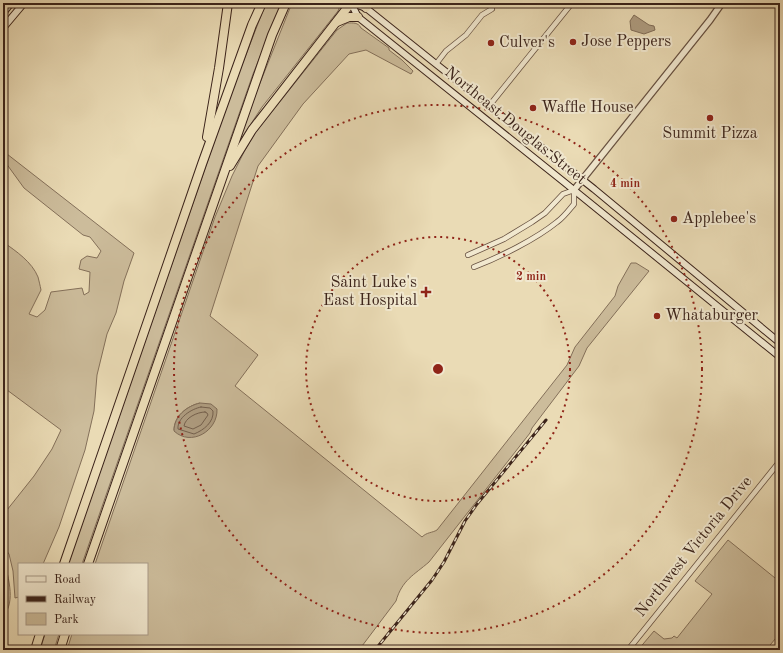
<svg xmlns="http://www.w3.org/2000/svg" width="783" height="653" viewBox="0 0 783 653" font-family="'Old Standard TT',serif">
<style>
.green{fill:#ccbc9b;stroke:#84705a;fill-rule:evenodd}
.water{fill:#ae9c80;stroke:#806c57}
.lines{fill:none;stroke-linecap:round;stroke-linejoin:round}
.shore{stroke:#74604d;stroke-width:1}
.minor-casing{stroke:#675141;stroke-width:6}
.tertiary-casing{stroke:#675141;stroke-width:8}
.secondary-casing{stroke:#3b231a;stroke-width:8}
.motorway-casing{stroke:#3b231a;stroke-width:10}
.minor{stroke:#f1e8cf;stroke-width:4.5}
.tertiary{stroke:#f1e8cf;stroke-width:5.5}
.secondary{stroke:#f1e8cf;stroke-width:6}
.motorway{stroke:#eadbb5;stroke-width:8}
.rail-casing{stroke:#3b231a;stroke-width:3}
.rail{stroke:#f1e8cf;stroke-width:1.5;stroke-dasharray:4.5;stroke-linecap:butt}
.ring{fill:none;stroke:#8f2418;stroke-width:2;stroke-dasharray:2 4}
.poi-dot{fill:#8f2418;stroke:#f1e8cf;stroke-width:1.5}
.labels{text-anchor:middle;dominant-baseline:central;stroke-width:4;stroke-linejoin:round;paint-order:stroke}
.poi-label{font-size:16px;fill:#3b231a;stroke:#f1e8cf;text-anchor:start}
.street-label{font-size:16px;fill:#3b231a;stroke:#f1e8cf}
.centre{fill:#8f2418;stroke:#f1e8cf;stroke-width:2}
.ring-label{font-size:12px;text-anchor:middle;font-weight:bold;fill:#8f2418;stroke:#f1e8cf;stroke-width:4;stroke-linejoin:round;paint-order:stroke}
</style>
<rect width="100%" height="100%" fill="#eadbb5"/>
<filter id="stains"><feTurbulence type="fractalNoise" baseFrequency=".005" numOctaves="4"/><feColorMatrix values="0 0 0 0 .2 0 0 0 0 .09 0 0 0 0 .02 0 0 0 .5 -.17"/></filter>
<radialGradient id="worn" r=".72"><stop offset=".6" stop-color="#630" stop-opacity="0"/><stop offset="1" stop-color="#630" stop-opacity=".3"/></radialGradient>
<g class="green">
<path d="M266,3h16l-29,71 -171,490h-14l150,-433 22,-61z"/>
<path d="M292,3h44l4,3 -2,5 -76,96 -23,35 17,-49z"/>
<path d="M347,23c6,0 11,-1 14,5l28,20v2l13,10 11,11 -2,3 -45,-24 -17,4 -46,50 -45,62 -48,150 48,39 -23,31 187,151c5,-5 10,-4 15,-7l130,-165 8,-18 40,-51 3,-10 13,-23h5l13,8 -62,77 -8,18 -47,62 -2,5 -101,129c-15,13 -27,18 -33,39l-37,49h-292l5,-16h75v-70h-52l120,-347 17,-41 12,-24 11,-19 82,-103zM200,403l-23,30 -3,-3c0,-14 13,-24 26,-27z"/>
<path d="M7,154l127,99 -10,28 -8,32 -9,21 -10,41 -3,36 -9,39 -26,77 -16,37h-24v33l-4,1 -2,-27 -4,-17 -6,-8v-31l31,-39 18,-27 9,-19 -58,-43v-145c13,9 29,20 35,35 1,4 2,8 3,13l-12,24 8,3 8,-7 6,-18 31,-4 2,7 5,-3 1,-20 -11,-3 2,-9 6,-4 10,2 4,-7 -11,-14 -7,-2 -59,-47 -21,-29z"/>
<path d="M728,540l52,42v51l-14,17h-128l16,-19 10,8 8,-1 2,-2 3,2 35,-44 -17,-13z"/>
<path d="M3,556c4,17 14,46 0,60z"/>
<path d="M45,634h14l-5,16h-14z"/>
</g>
<g class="water">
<path d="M634,15l15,10 5,1 1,4 -11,4 -13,-4 -1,-9z"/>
<path d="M200,403l11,1 6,5c1,22 -26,38 -43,22 0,-15 13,-25 26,-28z"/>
</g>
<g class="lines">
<g class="shore">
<path d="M201,407l9,1 3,3c1,11 -9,19 -19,23l-16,-5c-1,-11 13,-20 23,-22z"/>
<path d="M205,412l2,1 1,2 -7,10 -8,4 -9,-3c1,-8 13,-14 21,-14z"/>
</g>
<defs>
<g id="minor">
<path d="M436,64l10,-13 20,-16 16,-20 10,-6"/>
<path d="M489,106l83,-103"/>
<path d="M468,255l36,-16 28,-17 13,-9 18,-19 11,-4v14c-5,6 -10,13 -17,18 -21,17 -57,35 -83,45"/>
<path d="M628,650l152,-189"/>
</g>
<path id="tertiary" d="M574,190l136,-170 12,-17"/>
<g id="secondary">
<path d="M351,3l7,14 206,165 216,175"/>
<path d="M352,3l14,5 70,56 158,125 186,154"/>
<path d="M3,13l8,-10"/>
<path d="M3,28l21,-25"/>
</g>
<g id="motorway">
<path d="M363,3l3,5"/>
<path d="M337,22l12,-5h9"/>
<path d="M207,137l12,-69 9,-65"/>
<path d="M230,166l22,-36 99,-127"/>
<path d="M64,564l138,-400 50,-139 10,-22"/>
<path d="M88,564l184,-529 14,-32"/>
<path d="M35,650l5,-16"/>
<path d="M60,650l5,-16"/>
</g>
</defs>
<use href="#minor" class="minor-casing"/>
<use href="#tertiary" class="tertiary-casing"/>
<use href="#secondary" class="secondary-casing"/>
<use href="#motorway" class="motorway-casing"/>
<use href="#minor" class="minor"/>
<use href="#tertiary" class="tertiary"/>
<use href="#secondary" class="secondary"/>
<use href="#motorway" class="motorway"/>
<defs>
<path id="rail" d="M375,650l57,-70 12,-18 21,-41 12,-17 69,-84"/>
</defs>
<use href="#rail" class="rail-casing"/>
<use href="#rail" class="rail"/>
</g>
<g class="ring">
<circle cx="438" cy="369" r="132"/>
<circle cx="438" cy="369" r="264"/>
</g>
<g class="poi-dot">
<circle cx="573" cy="42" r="4"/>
<circle cx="491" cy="43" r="4"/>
<circle cx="533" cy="108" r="4"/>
<circle cx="710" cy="118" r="4"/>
<circle cx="674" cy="219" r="4"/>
<path d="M424 286h4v4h4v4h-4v4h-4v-4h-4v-4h4z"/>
<circle cx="657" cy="316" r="4"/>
</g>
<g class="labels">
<g class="poi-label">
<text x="581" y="42">Jose Peppers</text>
<text x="499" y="43">Culver's</text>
<text x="541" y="108">Waffle House</text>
<text x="710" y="134" text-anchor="middle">Summit Pizza</text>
<text x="682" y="219">Applebee's</text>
<text x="417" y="283" text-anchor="end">Saint Luke's<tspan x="417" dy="18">East Hospital</tspan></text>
<text x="665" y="316">Whataburger</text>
</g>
<g class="street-label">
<text transform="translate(515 126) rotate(39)">Northeast Douglas Street</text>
<text transform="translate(694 547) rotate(-51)">Northwest Victoria Drive</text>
</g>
</g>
<circle cx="438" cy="369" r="6" class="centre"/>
<g class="ring-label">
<text x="625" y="187">4 min</text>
<text x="531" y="280">2 min</text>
</g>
<rect width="783" height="653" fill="none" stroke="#eadbb5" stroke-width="16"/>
<rect x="4" y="4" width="775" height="645" fill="none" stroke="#3b231a" stroke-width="2"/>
<rect x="8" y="8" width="767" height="637" fill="none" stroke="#3b231a"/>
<rect x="18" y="563" width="130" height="72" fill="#f1e8cf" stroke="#a89987"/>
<rect x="26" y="576" width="20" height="6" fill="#f1e8cf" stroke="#a89987"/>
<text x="54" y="583" font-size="12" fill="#3b231a">Road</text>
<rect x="26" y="596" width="20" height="6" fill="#3b231a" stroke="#a89987"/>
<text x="54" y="603" font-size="12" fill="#3b231a">Railway</text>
<rect x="26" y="613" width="20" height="12" fill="#ccbc9b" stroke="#a89987"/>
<text x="54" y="623" font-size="12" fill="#3b231a">Park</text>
<rect width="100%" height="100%" filter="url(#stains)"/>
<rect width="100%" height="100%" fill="url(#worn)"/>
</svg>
